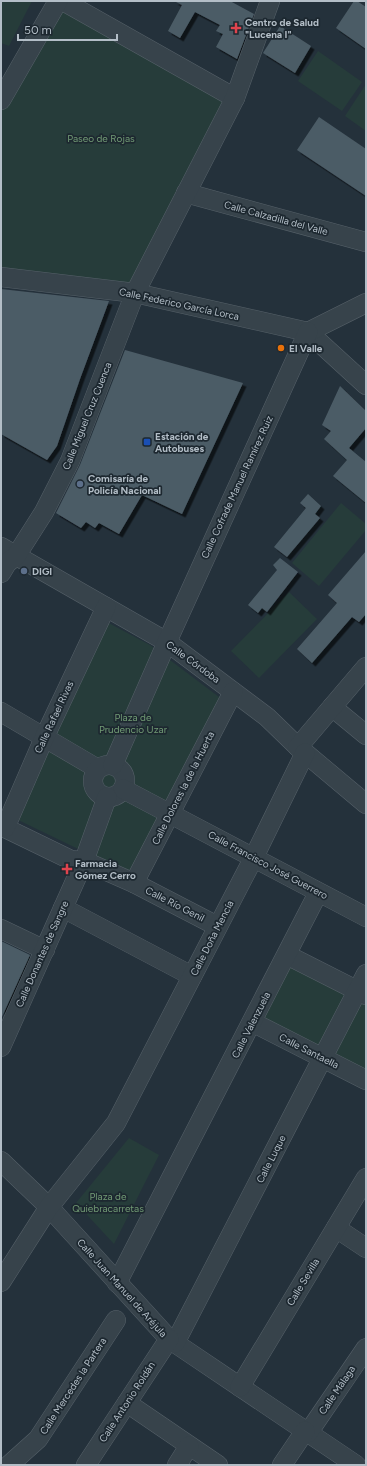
<svg xmlns="http://www.w3.org/2000/svg" width="367" height="1466" viewBox="0 0 367 1466" font-family="Figtree,sans-serif">
<style>
.green{fill:#263c3a}
.building{fill:#4c5c66;filter:url(#shadow)}
.lines{fill:none;stroke-linecap:round;stroke-linejoin:round}
.minor-casing{stroke:#566169;stroke-width:20}
.minor{stroke:#37434b;stroke-width:19}
.health-dot{fill:#e0444e;stroke:#1d2830;stroke-width:1.5}
.food-dot{fill:#e8710a;stroke:#1d2830;stroke-width:1.5}
.transit-dot{fill:#1a4fb4;stroke:#1d2830;stroke-width:1.5}
.service-dot{fill:#5c6f8a;stroke:#1d2830;stroke-width:1.5}
.labels{text-anchor:middle;dominant-baseline:central;stroke-width:3.5;stroke-linejoin:round;paint-order:stroke}
.poi-label{font-size:10px;font-weight:bold;fill:#b3bec7;stroke:#1d2830;text-anchor:start}
.park-label{font-size:10px;fill:#729b75;stroke:#1d2830}
.street-label{font-size:10px;fill:#b3bec7;stroke:#1d2830}
</style>
<defs>
<filter id="shadow"><feDropShadow dx="3.5" dy="3.5" stdDeviation="0" flood-color="#0009"/></filter>
</defs>
<rect width="100%" height="100%" fill="#24313b"/>
<g class="green">
<path d="M1,1h31l-23,45 -8,-3z"/>
<path d="M58,1l177,97 -100,195 -134,-16v-177z"/>
<path d="M318,51l44,31 -20,29 -44,-30z"/>
<path d="M366,84v47l-21,-15z"/>
<path d="M341,503l25,21v6l-47,56 -27,-23z"/>
<path d="M289,592l28,27 -58,59 -28,-27z"/>
<path d="M103,620l47,25 73,55 -91,175 -118,-57z"/>
<path d="M287,955l79,40v85l-114,-58z"/>
<path d="M129,1138l30,17 -45,89 -38,-41z"/>
</g>
<g class="building">
<path d="M174,1h56l24,13 -17,45 -21,-12 7,-13 -7,-3 4,-6 -25,-13 -15,26 -12,-7 14,-26z"/>
<path d="M354,1h3l9,6v42l-30,-21z"/>
<path d="M280,26l31,20 -16,27 -32,-20z"/>
<path d="M319,117l47,32v47l-69,-46z"/>
<path d="M1,289l108,12 -29,78 -23,67 -10,14 -46,-26z"/>
<path d="M125,350l118,33 -61,131 -40,-19 -23,39 -20,-11 -4,5 -9,-6 -5,6 -25,-15 24,-48z"/>
<path d="M340,386l26,25v17l-17,20 17,14v41l-33,-27 14,-16 -23,-21 7,-8 -9,-6z"/>
<path d="M308,494l13,12 -6,8 5,4 -33,39 -13,-10 32,-39 -6,-5z"/>
<path d="M366,551v63l-7,8 -7,-5 -40,46 -15,-14 40,-46 -9,-8z"/>
<path d="M280,558l18,14 -31,40 -5,-4 -4,5 -10,-8 29,-35 -4,-5z"/>
<path d="M1,941l29,14 -29,64z"/>
</g>
<g class="lines">
<defs>
<g id="minor">
<path d="M63,1l172,97"/>
<path d="M1,100l57,-99"/>
<path d="M186,193l180,49"/>
<path d="M1,277l134,16 173,39 58,53"/>
<path d="M308,332l58,-29"/>
<path d="M1,547l166,95 100,75 31,30 68,57"/>
<path d="M1,573l6,-10 9,-7 28,-44 26,-51 65,-168 100,-195 35,-97"/>
<path d="M332,707l34,28"/>
<path d="M1,712l97,57"/>
<path d="M298,747l68,-80"/>
<circle cx="109" cy="781" r="16"/>
<path d="M113,765l54,-123 141,-310"/>
<path d="M123,789l243,128"/>
<path d="M1,826l70,34 13,1 50,22 83,43"/>
<path d="M5,828l40,-92 61,-129"/>
<path d="M134,883l99,-191"/>
<path d="M63,908l129,68"/>
<path d="M1,929l44,21"/>
<path d="M287,955l79,40"/>
<path d="M252,1022l114,58"/>
<path d="M1,1047l83,-186 23,-64"/>
<path d="M1,1161l48,46 120,132 187,126"/>
<path d="M336,1228l30,20"/>
<path d="M1,1282l48,-75 67,-84 138,-266 51,-104"/>
<path d="M117,1283l201,-390"/>
<path d="M175,1343l191,-369"/>
<path d="M240,1387l126,-209"/>
<path d="M127,1403l91,62"/>
<path d="M308,1433l58,-85"/>
<path d="M9,1465l29,-26 78,-119"/>
<path d="M86,1465l83,-126"/>
<path d="M177,1465l12,-19"/>
<path d="M282,1465l23,-34"/>
</g>
</defs>
<use href="#minor" class="minor-casing"/>
<use href="#minor" class="minor"/>
</g>
<g class="health-dot">
<path d="M234 22h4v4h4v4h-4v4h-4v-4h-4v-4h4z"/>
<path d="M65 863h4v4h4v4h-4v4h-4v-4h-4v-4h4z"/>
</g>
<circle class="food-dot" cx="281" cy="348" r="4"/>
<rect class="transit-dot" x="143" y="438" width="8" height="8" rx="2"/>
<g class="service-dot">
<circle cx="80" cy="484" r="4"/>
<circle cx="24" cy="571" r="4"/>
</g>
<g class="labels">
<g class="poi-label">
<text x="245" y="22">Centro de Salud<tspan x="245" dy="12">"Lucena I"</tspan></text>
<text x="289" y="348">El Valle</text>
<text x="155" y="436">Estación de<tspan x="155" dy="12">Autobuses</tspan></text>
<text x="88" y="478">Comisaría de<tspan x="88" dy="12">Policía Nacional</tspan></text>
<text x="32" y="571">DIGI</text>
<text x="75" y="863">Farmacia<tspan x="75" dy="12">Gómez Cerro</tspan></text>
</g>
<g class="park-label">
<text x="101" y="138">Paseo de Rojas</text>
<text x="133" y="717">Plaza de<tspan x="133" dy="12">Prudencio Uzar</tspan></text>
<text x="108" y="1196">Plaza de<tspan x="108" dy="12">Quiebracarretas</tspan></text>
</g>
<g class="street-label">
<text transform="translate(276 218) rotate(15)">Calle Calzadilla del Valle</text>
<text transform="translate(179 304) rotate(12)">Calle Federico García Lorca</text>
<text transform="translate(87 416) rotate(-68)">Calle Miguel Cruz Cuenca</text>
<text transform="translate(237 487) rotate(-65)">Calle Cofrade Manuel Ramírez Ruiz</text>
<text transform="translate(193 662) rotate(36)">Calle Córdoba</text>
<text transform="translate(54 717) rotate(-65)">Calle Rafael Rivas</text>
<text transform="translate(183 788) rotate(-63)">Calle Dolores la de la Huerta</text>
<text transform="translate(268 865) rotate(28)">Calle Francisco José Guerrero</text>
<text transform="translate(175 904) rotate(27)">Calle Río Genil</text>
<text transform="translate(212 938) rotate(-63)">Calle Doña Mencía</text>
<text transform="translate(42 954) rotate(-66)">Calle Donantes de Sangre</text>
<text transform="translate(251 1025) rotate(-63)">Calle Valenzuela</text>
<text transform="translate(309 1051) rotate(27)">Calle Santaella</text>
<text transform="translate(271 1159) rotate(-63)">Calle Luque</text>
<text transform="translate(303 1282) rotate(-59)">Calle Sevilla</text>
<text transform="translate(122 1288) rotate(48)">Calle Juan Manuel de Aréjula</text>
<text transform="translate(73 1386) rotate(-57)">Calle Mercedes la Partera</text>
<text transform="translate(337 1390) rotate(-56)">Calle Málaga</text>
<text transform="translate(127 1402) rotate(-57)">Calle Antonio Roldán</text>
</g>
</g>
<rect width="367" height="1466" fill="none" stroke="#b3bec7" stroke-width="4"/>
<path d="M18 34v6h99v-6" fill="none" stroke="#b3bec7" stroke-width="2"/>
<text x="24" y="34" font-size="12" fill="#b3bec7" stroke="#1d2830" stroke-width="3" paint-order="stroke">50 m</text>
</svg>
